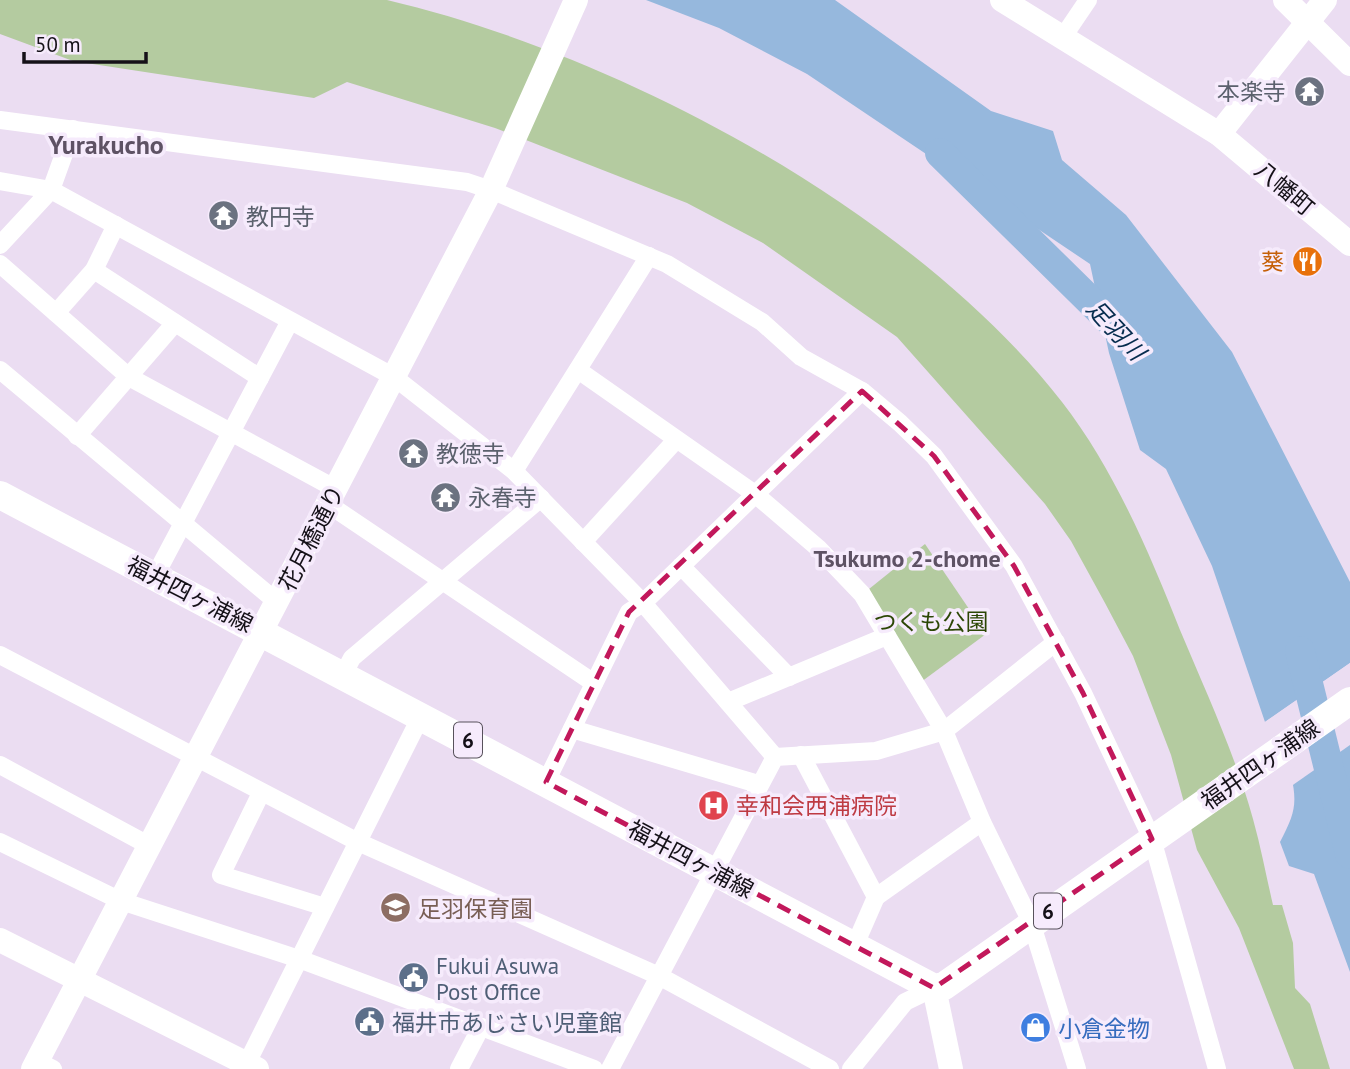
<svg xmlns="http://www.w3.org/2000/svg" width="1350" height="1069" viewBox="0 0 1350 1069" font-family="'PT Sans','Noto Sans JP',sans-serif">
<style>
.green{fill:#b4cba0}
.water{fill:#96b8dd}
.pier{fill:#ebddf2}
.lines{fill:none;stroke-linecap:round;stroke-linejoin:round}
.river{stroke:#96b8dd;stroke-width:30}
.street{stroke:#fff;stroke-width:18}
.secondary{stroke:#fff;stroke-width:24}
.primary{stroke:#fff;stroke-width:28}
.marked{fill:none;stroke:#c2185b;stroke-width:5;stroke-dasharray:14 9;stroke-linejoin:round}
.labels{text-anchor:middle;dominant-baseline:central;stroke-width:7;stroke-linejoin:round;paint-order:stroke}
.shield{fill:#f6ebfc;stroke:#58525c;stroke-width:2}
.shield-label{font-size:21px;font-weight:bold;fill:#151118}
.worship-label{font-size:23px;fill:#5b616d;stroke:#f6ebfc;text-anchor:start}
.street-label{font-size:23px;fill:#151118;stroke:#f6ebfc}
.food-label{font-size:23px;fill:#c56008;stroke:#f6ebfc;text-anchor:end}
.park-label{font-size:23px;fill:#2c4705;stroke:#f6ebfc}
.health-label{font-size:23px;fill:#be3a42;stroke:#f6ebfc;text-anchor:start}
.education-label{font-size:23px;fill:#785e54;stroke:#f6ebfc;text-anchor:start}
.service-label{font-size:23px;fill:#4e5e75;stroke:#f6ebfc;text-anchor:start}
.shop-label{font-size:23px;fill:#366cbe;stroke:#f6ebfc;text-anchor:start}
.water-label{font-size:24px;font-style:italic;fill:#062c4e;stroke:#f6ebfc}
.neighbourhood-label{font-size:24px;font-weight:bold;fill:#5e5264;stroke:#f6ebfc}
.quarter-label{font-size:26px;font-weight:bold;fill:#5e5264;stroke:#f6ebfc}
</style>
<rect width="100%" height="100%" fill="#ebddf2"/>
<g class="green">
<path d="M0,0h387c234,55 526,211 675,402 52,67 87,150 118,228 26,62 55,124 73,189 8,28 13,57 20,86h9l11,38 2,45 15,16 20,65h-36l-55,-141 -42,-78 -26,-95 -38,-99 -28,-53 -34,-62 -26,-37 -148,-167 -134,-94 -76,-40 -192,-75 -148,-46 -33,16 -241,-37 -73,-27z"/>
<path d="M925,544l61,90 -65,48 -52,-93z"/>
</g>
<g class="water">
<path d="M646,0h189l156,111 62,20 9,29 64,55 106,137 118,230v81l-85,59 -53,-156 -46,-97 -26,-19 -31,-97 -19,-89 -283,-190 -88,-46z"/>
<path d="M1350,731v241l-36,-98 -25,-8 -9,-24c14,-27 18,-37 11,-67z"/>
</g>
<g class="pier">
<path d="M1350,663v4l-83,58 -5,-1z"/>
<path d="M1350,728v17l-60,42 -2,-15z"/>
</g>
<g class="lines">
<g class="river">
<path d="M940,153l186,183"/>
<path d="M1300,651l50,203"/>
</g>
<g class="street">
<path d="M1063,37l25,-37"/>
<path d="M0,120l467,62 24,8 176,74 95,58 39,35 61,34 38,32 34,33 80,110 69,127 69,146 65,230"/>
<path d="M0,181l51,9 343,187 120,94 129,132 132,154"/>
<path d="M0,245l51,-55 22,-61"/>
<path d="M0,264l129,113 207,112"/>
<path d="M94,270l166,108"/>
<path d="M56,313l38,-43 22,-45"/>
<path d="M0,370l277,232"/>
<path d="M578,370l177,124 63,54 44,46 82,137 38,91 49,100 46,147"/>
<path d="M77,436l98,-113"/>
<path d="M514,471l135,-215"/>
<path d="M328,504l266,179"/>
<path d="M583,542l93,-102"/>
<path d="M681,566l108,111"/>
<path d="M155,576l135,-255"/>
<path d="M0,655l358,187 301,134 171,93"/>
<path d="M343,675l9,-17 189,-160"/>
<path d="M728,702l159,-66"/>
<path d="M572,729l186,55"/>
<path d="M801,755l75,142 -21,48"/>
<path d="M0,765l150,81"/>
<path d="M546,782l83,-170 14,-9 219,-212"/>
<path d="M261,793l-40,82 104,32"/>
<path d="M0,842l121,59 178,58 295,110"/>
<path d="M876,897l106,-75"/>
<path d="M37,1061l16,8"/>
<path d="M244,1069l177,-353"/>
<path d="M459,1069l22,-42"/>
<path d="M610,1069l165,-312 101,-6 68,-20 112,-89"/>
<path d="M851,1069l54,-67 29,-14"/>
</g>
<g class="secondary">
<path d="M1002,0l217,134 131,110"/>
<path d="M1285,0l65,64"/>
<path d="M1219,134l106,-134"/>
<path d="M0,940l257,129"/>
<path d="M934,988l17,81"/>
<path d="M33,1069l458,-879 85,-190"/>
</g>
<path class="primary" d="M0,495l934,493 10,-2 406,-285"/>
</g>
<path class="marked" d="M862,391l72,65 80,110 69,127 69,146 -218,149 -388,-206 83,-170z"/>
<defs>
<symbol id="temple-disc" viewBox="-11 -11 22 22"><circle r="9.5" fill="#6b7280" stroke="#f6ebfc"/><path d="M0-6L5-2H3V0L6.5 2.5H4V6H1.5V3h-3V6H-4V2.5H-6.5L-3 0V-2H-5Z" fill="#fff"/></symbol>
<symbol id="restaurant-disc" viewBox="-11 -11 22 22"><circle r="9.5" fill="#e8710a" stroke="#f6ebfc"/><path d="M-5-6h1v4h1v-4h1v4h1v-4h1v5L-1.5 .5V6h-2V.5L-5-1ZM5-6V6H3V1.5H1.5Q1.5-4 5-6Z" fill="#fff"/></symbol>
<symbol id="hospital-disc" viewBox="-11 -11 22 22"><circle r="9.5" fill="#e0444e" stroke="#f6ebfc"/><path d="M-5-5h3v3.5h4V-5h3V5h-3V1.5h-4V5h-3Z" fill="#fff"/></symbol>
<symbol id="school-disc" viewBox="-11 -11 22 22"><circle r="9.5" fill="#8d6e63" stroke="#f6ebfc"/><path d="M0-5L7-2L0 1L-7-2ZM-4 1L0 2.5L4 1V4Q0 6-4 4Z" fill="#fff"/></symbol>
<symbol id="civic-disc" viewBox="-11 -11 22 22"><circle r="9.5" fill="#5c6f8a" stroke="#f6ebfc"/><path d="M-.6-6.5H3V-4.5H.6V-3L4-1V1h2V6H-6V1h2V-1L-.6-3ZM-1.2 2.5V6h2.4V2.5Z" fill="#fff"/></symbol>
<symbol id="shop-disc" viewBox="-11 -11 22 22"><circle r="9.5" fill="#3f7fe0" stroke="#f6ebfc"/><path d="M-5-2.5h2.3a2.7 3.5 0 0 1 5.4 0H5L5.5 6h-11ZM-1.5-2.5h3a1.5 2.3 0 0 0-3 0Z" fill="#fff"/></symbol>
</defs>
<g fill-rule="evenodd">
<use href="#temple-disc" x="1292" y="74" width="35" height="35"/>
<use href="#temple-disc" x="206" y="198" width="35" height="35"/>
<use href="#restaurant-disc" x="1290" y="244" width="35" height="35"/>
<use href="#temple-disc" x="396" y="436" width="35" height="35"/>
<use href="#temple-disc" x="428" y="480" width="35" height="35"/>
<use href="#hospital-disc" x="696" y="788" width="35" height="35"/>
<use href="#school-disc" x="378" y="890" width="35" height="35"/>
<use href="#civic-disc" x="396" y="960" width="35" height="35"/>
<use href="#civic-disc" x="352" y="1004" width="35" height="35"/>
<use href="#shop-disc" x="1018" y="1010" width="35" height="35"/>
</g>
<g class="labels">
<g class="shield">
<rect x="454" y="722.5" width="28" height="35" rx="5"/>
<rect x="1034" y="893.5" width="28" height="35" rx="5"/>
</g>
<g class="shield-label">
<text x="468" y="740">6</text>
<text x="1048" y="911">6</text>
</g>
<g class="worship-label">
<text x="1286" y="91" text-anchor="end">本楽寺</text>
<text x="246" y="216">教円寺</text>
<text x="436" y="453">教徳寺</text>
<text x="468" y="497">永春寺</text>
</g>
<g class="street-label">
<text transform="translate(1285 188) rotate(40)">八幡町</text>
<text transform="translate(311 538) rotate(-63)">花月橋通り</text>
<text transform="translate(190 594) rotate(27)">福井四ヶ浦線</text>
<text transform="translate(1260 764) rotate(-35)">福井四ヶ浦線</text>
<text transform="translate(691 859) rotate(28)">福井四ヶ浦線</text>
</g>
<g class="food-label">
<text x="1284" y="261">葵</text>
</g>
<g class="park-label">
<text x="931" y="621">つくも公園</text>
</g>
<g class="health-label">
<text x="736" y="805">幸和会西浦病院</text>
</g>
<g class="education-label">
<text x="418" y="908">足羽保育園</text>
</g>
<g class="service-label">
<text x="436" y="965">Fukui Asuwa<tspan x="436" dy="26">Post Office</tspan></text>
<text x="392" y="1022">福井市あじさい児童館</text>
</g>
<g class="shop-label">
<text x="1058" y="1028">小倉金物</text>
</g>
<g class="water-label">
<text transform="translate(1116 330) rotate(47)">足羽川</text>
</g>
<g class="neighbourhood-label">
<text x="907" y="558">Tsukumo 2-chome</text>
</g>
<g class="quarter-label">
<text x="106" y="144">Yurakucho</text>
</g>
</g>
<path d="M24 52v10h122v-10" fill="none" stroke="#151118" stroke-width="3.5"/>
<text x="35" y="52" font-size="21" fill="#151118" stroke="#f6ebfc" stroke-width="5" paint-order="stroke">50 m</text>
</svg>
